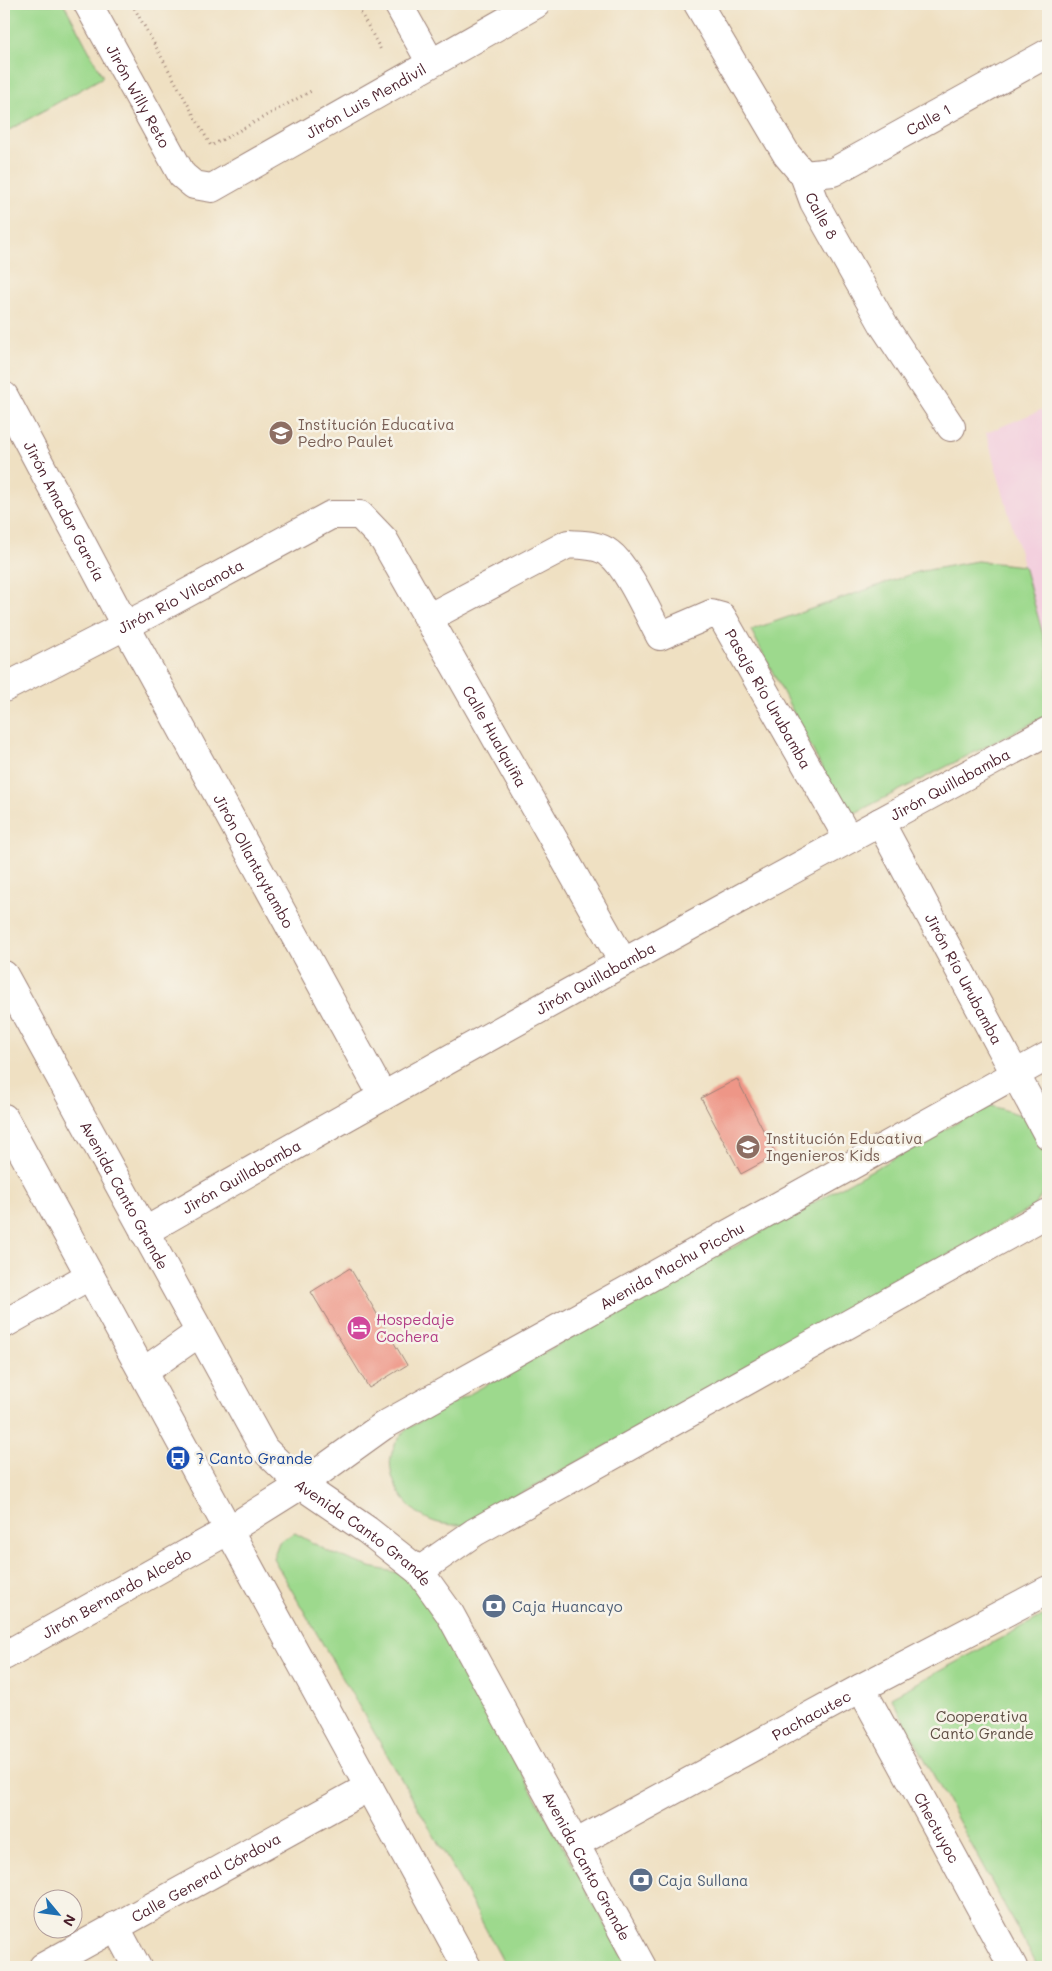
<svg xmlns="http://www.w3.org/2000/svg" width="1052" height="1971" viewBox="0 0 1052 1971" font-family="Mali,sans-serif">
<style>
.built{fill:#f3cfde}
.green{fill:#9dd98d;stroke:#747c5c}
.building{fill:#ee9687}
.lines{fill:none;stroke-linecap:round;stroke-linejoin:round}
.minor-casing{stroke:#9c8076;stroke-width:30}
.major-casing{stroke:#9c8076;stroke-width:30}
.path{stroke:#9c8076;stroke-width:3;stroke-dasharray:1 4;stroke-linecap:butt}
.minor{stroke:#fff;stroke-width:28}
.major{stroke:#fff;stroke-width:28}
.labels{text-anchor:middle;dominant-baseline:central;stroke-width:5;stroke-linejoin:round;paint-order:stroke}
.street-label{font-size:15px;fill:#4a1f2b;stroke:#f7f3e8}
.education-label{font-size:15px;fill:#785e54;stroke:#f7f3e8;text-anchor:start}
.hotel-label{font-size:15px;fill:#b23c85;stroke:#f7f3e8;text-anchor:start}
.transit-label{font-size:15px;fill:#164399;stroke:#f7f3e8;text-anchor:start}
.service-label{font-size:15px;fill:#4e5e75;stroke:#f7f3e8;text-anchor:start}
.park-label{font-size:15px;fill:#5f4e44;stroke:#f7f3e8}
</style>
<rect width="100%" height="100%" fill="#f7f3e8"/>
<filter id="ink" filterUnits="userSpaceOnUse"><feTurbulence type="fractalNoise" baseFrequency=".02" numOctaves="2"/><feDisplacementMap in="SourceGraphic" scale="10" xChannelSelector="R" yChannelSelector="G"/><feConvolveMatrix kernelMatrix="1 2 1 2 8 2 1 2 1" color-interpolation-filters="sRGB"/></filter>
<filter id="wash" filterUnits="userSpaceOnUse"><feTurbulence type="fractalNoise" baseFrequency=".0096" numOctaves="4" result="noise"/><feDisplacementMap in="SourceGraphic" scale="20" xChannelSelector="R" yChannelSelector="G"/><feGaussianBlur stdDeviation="1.12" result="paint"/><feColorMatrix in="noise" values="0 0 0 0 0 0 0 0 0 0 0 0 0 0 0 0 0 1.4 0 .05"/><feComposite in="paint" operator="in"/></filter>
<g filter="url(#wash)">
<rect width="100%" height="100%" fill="#efe0c2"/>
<path class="built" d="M1048,407v246l-62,-220z"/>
<g class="green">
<path d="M4,4h60l39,73 -99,56z"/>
<path d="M977,561l47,5 24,87v62l-201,102 -96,-187 166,-58z"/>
<path d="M989,1105l35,11 18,21 6,17v29l-13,23 -570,319c-12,0 -24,0 -35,-5 -25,-10 -49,-46 -36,-73 2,-6 7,-11 11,-17z"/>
<path d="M295,1533l36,20 39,14 29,6 16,14 28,43 186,337h-123l-48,-90 -185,-319 6,-16z"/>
<path d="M1048,1613v354h-10l-147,-270z"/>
</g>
<g id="blocks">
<g class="building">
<path d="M737,1079l39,76 -35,19 -40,-76z"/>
<path d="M350,1268l57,97 -38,23 -58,-96z"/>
</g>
</g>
</g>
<g filter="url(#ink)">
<use href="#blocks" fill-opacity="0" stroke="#9c8076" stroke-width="1"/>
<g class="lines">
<defs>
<g id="minor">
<path id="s1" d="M88,4l94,171 12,10 18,3 324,-184"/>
<path d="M398,4l33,59"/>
<path id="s2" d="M698,4l89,151 17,20 10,27 70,124 67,101"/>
<path id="s3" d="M804,175l29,-3 215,-119"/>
<path id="s4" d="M4,396l121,229 257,470"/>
<path id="s5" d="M428,618l140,-74c13,1 30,0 41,9 19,14 39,61 51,83l51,-22 11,3 126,221"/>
<path id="s6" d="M4,688l146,-75 181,-98h29l24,25 239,422"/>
<path id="s7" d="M880,822l168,313"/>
<path id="s8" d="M144,1232c299,-172 601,-337 904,-501"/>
<path d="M4,1324l85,-48"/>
<path d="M419,1571l56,-39 573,-319"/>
<path id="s9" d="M4,1656l225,-126 72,-45 82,-59 665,-370"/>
<path id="s10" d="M861,1688l152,279"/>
<path id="s11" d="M575,1844l286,-156 187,-98"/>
<path d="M115,1926l22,41"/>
<path id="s12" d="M43,1967l326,-180"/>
</g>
<g id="major">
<path id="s13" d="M4,975l260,474 37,36 66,45 52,41 31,43 192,353"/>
<path d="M4,1118l463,849"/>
<path d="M143,1372l57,-40"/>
</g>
</defs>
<use href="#minor" class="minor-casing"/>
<use href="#major" class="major-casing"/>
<g class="path">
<path d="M132,4l79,142 102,-56"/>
<path d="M356,4l26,48"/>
<path d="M4,5l1,-1"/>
</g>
<use href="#minor" class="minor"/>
<use href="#major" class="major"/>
</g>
</g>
<defs>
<symbol id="school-disc" viewBox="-11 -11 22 22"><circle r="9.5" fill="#8d6e63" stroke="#f7f3e8"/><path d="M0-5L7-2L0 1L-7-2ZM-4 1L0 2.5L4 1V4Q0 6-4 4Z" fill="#fff"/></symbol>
<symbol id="hotel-disc" viewBox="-11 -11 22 22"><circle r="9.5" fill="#d1479c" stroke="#f7f3e8"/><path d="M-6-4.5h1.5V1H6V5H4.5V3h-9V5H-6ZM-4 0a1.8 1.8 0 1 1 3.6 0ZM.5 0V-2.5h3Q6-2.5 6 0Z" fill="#fff"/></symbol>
<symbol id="bus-disc" viewBox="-11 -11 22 22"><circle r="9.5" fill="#1a4fb4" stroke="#f7f3e8"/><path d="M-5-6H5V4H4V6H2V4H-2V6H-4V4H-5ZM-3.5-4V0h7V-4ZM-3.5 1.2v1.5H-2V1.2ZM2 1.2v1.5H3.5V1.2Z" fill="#fff"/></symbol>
<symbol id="bank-disc" viewBox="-11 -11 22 22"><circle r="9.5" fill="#5c6f8a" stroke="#f7f3e8"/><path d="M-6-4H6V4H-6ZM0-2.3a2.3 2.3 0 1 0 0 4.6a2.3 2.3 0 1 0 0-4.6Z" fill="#fff"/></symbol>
</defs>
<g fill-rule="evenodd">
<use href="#school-disc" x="267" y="419" width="28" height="28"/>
<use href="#school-disc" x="734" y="1133" width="28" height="28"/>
<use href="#hotel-disc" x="345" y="1314" width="28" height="28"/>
<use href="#bus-disc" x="164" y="1444" width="28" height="28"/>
<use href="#bank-disc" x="480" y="1592" width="28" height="28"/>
<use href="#bank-disc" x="627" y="1866" width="28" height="28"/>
</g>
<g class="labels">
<g class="street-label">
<text stroke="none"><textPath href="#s1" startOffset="105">Jirón Willy Reto</textPath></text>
<text stroke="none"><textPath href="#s1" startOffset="406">Jirón Luis Mendivil</textPath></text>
<text stroke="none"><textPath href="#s3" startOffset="138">Calle 1</textPath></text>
<text stroke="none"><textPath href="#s2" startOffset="246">Calle 8</textPath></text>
<text stroke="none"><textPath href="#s4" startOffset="130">Jirón Amador García</textPath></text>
<text stroke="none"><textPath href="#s6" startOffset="199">Jirón Río Vilcanota</textPath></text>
<text stroke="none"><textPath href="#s5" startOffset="460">Pasaje Río Urubamba</textPath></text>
<text stroke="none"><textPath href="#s6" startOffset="659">Calle Hualquiña</textPath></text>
<text stroke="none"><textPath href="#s8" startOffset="922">Jirón Quillabamba</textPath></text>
<text stroke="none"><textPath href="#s4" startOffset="528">Jirón Ollantaytambo</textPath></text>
<text stroke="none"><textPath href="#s8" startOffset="518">Jirón Quillabamba</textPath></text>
<text stroke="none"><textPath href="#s7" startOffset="178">Jirón Río Urubamba</textPath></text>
<text stroke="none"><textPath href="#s8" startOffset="112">Jirón Quillabamba</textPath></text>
<text stroke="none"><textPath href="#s13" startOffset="251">Avenida Canto Grande</textPath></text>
<text stroke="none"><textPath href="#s9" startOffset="774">Avenida Machu Picchu</textPath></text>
<text stroke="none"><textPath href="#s13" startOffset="671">Avenida Canto Grande</textPath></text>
<text stroke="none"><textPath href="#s9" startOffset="129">Jirón Bernardo Alcedo</textPath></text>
<text stroke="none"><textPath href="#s11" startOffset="269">Pachacutec</textPath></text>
<text stroke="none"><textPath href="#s10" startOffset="159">Chectuyoc</textPath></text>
<text stroke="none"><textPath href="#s13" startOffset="1078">Avenida Canto Grande</textPath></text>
<text stroke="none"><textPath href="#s12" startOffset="186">Calle General Córdova</textPath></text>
</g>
<g class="education-label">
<text x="298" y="424">Institución Educativa<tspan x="298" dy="17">Pedro Paulet</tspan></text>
<text x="766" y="1138">Institución Educativa<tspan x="766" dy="17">Ingenieros Kids</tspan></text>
</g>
<g class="hotel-label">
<text x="376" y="1319">Hospedaje<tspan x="376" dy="17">Cochera</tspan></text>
</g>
<g class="transit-label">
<text x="196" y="1458">7 Canto Grande</text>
</g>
<g class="service-label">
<text x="512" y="1606">Caja Huancayo</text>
<text x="658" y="1880">Caja Sullana</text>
</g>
<g class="park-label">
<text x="982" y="1716">Cooperativa<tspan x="982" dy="17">Canto Grande</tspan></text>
</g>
</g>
<rect width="1052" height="1971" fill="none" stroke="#f7f3e8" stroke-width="20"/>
<g transform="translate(58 1914) rotate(119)"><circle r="24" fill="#f7f3e8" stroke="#b29e9c"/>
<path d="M0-4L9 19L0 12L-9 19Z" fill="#1f6fb2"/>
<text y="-8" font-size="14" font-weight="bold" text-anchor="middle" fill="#4a1f2b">N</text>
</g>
</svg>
